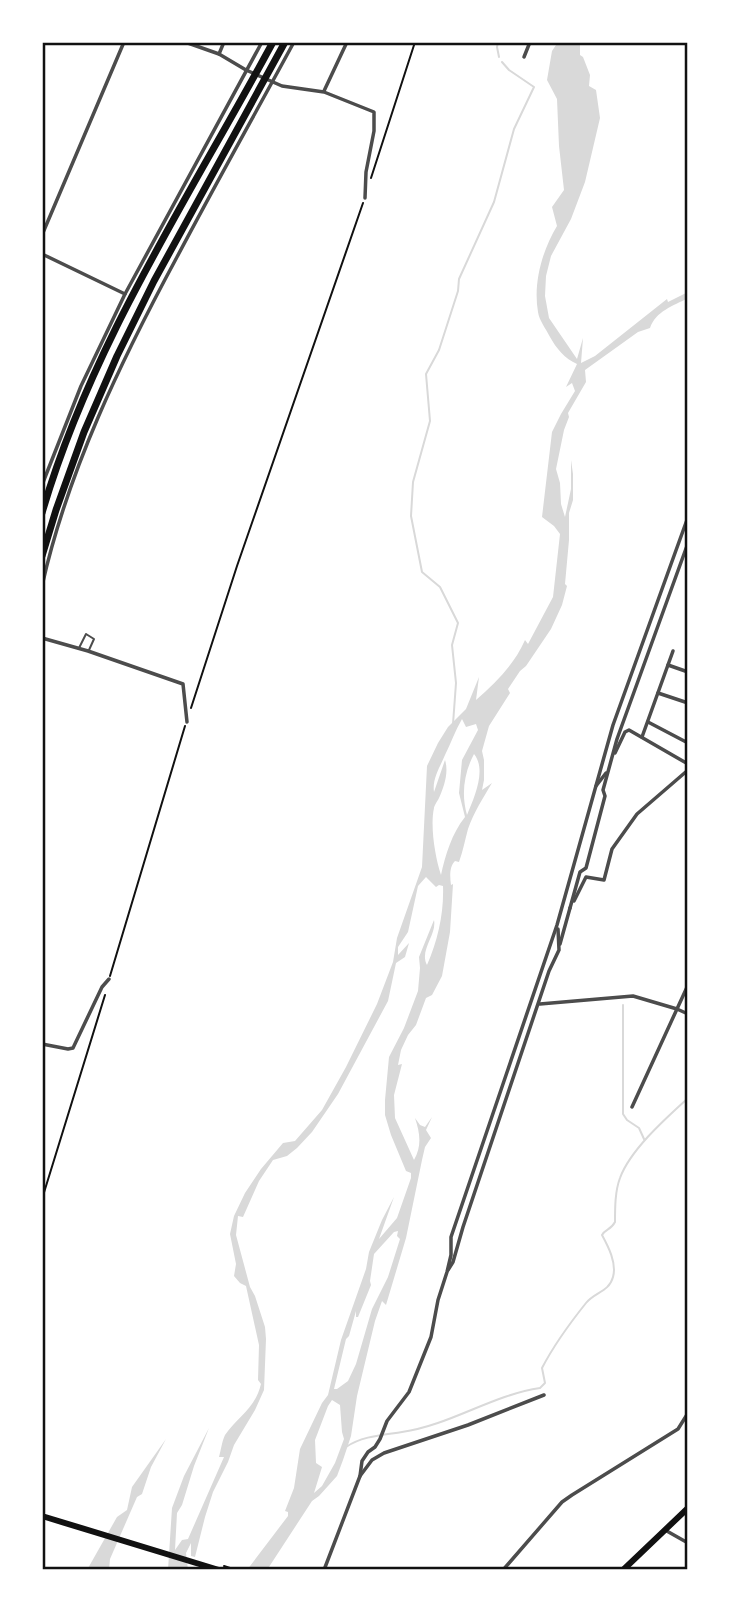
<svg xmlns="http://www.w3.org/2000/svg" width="730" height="1612" viewBox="0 0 730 1612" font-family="'Fira Sans Condensed',sans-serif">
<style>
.water{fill:#d9d9d9;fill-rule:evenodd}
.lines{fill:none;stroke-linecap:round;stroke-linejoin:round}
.stream{stroke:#d9d9d9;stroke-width:2}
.path{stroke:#111;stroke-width:2}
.service{stroke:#4c4c4c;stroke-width:2}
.minor{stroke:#4c4c4c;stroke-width:3.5}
.primary{stroke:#111;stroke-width:6}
.motorway{stroke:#111;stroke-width:7}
.neatline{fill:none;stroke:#111;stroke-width:2.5}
</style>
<rect width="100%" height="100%" fill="#fff"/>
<g class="water">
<path d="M558,42h22v13l3,2 7,18 -1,11 7,4 4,28 -15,64 -14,37 -20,37 -5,20 -1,20 4,22 28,41 6,-21 -2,25 14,-7 72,-57 1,3 20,-10v6c-15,8 -32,13 -38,30l-12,4 -53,38 1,12 -18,31 1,4 -5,13 -8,39 4,14 1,21 4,13 6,-28v-29l2,14v26l-4,13v27l-4,44 2,2 -5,19 -11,24 -25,37 -6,5 -12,18 2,4 -21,33 -7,25 2,9v20l-2,10 10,-7c-9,15 -18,29 -24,46 -3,11 -5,22 -9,33l-4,-1c-6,6 -5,16 -4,24l2,-1 -3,48 -8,44 -10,19 -6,3 -10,27 -8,10 -7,15 -3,15 4,-1 -8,31 1,23 19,42c8,-14 6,-27 1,-42l5,7 5,2 7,-10 -6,13 5,8 -6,9 -3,13 -16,78 -20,67 -4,-4 -7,20 -18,75 -6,40 -8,24 -6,16 -18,20 -7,5 -45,69h-20l41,-54v-4l-3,-1 9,-23 6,-39 22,-46 6,-8 13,-55 25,-71 3,-17 13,-32 12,-23 -15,42 18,-21 14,-40v-5l-5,-2 -15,-36 -6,-20v-15l4,-43 15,-29 14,-37 2,-23 -1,-11 15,-37c3,15 -15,30 -7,45 11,-25 17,-52 16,-79l-4,-1 -3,2 -10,-10 -8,9 -10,46 -10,15v8l11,-12 -4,14 -9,6 -8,38 -50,93 -26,38 -15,16 -10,8 -14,4 -14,21 -16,36 -5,-1 -2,19 14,52 5,9 10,31 1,12 -2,51 -9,20 -21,35 -6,17 -15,30 -8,25 -10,40 -4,-1v-13l-5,10 2,17h-20l4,-62 12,-32 25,-48 -15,38 -12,39 -5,8 -2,37 7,-10 6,-1 36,-82h-5c2,-7 3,-16 6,-22 13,-19 30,-26 36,-51l-3,-4 1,-35 -13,-59 -6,-3 -6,-7 2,-12 -6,-30 4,-18 11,-23 16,-24 22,-26 12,-2 27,-31 24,-43 31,-63 16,-42 4,-24 25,-71 5,-101 11,-23 10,-16 18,-18 13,-32 -3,23c20,-18 38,-35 49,-60l3,4 25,-47 7,-63 -6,-8 -12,-9 10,-85 9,-18 14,-23 -3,-8 -6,4 11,-23c-12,-5 -21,-16 -27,-27 -4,-8 -11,-17 -12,-25 -5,-29 4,-61 19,-86l-5,-19 12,-17 -5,-44 -2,-47 -10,-19 5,-29zM462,719l4,8 10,-3 2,6 -16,30 -3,33 6,24c-13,16 -20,39 -24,58 -6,-18 -11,-49 -7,-67 0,-2 4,-8 5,-10 5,-11 10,-26 6,-38l-11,32c-2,-13 6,-25 11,-37 6,-12 10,-24 17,-36zM474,754c13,16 0,44 -7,61 -6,-21 -3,-42 7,-61zM398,1231l-1,5 3,3 -12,38 -16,32 -16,55 -8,17 -11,8h-3l12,-50 3,-3 7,-25v6h2l13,-32 -1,-4 4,-27 20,-22zM332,1400l8,5 2,27 2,7 -9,24 -13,23 -8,7 8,-26 -6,-4 -1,-23 13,-34z"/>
<path d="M166,1439l-15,28 -9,27 -5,3 -27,62 -1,11h-22l30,-53 10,-7 5,-23z"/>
</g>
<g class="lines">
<g class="stream">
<path d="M498,42l-1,5 2,10"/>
<path d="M453,724l3,-41 -4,-38 6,-22 -18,-36 -18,-15 -11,-56 2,-34 17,-61 -4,-47 13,-24 19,-59 1,-12 35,-77 20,-73 20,-42 -25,-17 -7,-8"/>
<path d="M623,1005v109l4,6 12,8 5,11"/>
<path d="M346,1447c16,-11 37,-12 56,-15 49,-7 90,-37 138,-44l5,-5 -3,-15c12,-23 28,-45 44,-65 9,-11 23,-11 27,-26 4,-14 -5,-31 -11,-42 3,-6 9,-5 13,-13 0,-14 0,-31 5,-44 10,-28 46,-60 68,-80"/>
</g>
<g class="path">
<path d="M371,178l44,-136"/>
<path d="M191,708l46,-142 126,-363"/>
<path d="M110,976l75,-250"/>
<path d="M42,1199l63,-204"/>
<path d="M224,1566l12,4"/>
</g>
<path class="service" d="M79,648l7,-14 8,5 -5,11"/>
<g class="minor">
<path d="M185,42l34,12 27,16 36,16 42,6 50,20v19l-8,41 -1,26"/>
<path d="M219,54l5,-12"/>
<path d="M524,57l6,-15"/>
<path d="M324,91l23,-49"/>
<path d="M42,235l82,-193"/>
<path d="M42,254l83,40"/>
<path d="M42,485l39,-99 44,-92 137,-252"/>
<path d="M42,586c26,-116 79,-225 135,-329 38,-72 78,-143 117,-215"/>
<path d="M42,638l46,13 95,33 4,38"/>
<path d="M668,665l20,7"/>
<path d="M658,693l30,10"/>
<path d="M648,722l40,21"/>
<path d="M642,737l31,-86"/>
<path d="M615,753l10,-21 4,-2 59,34"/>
<path d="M596,786l10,-13"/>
<path d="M574,901l12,-24 18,3 8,-31 25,-35 51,-44"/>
<path d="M570,908l10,-36 6,-4 19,-72 -2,-6 14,-51 71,-196"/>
<path d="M560,944l10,-36"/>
<path d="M540,1004l93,-8 44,13 11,5"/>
<path d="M42,1044l26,5 5,-1 29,-61 7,-8"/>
<path d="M632,1107l56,-122"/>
<path d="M448,1270l5,-8 10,-35 86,-256 10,-21 -1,-21"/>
<path d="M360,1476l2,-15 6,-9 7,-5 5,-8 7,-18 22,-29 22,-55 7,-37 9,-28 4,-17v-18l106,-312 56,-200 75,-208"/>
<path d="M665,1530l23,13"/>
<path d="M324,1570l36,-94 12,-16 12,-7 84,-28 76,-30"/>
<path d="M503,1570l59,-68 10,-7 106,-66 10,-16"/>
</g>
<g class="primary">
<path d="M42,1516l177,54"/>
<path d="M623,1570l65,-62"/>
</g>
<g class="motorway">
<path d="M42,513c49,-169 148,-317 231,-471"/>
<path d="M42,556l14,-46 28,-78 33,-76 37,-75 131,-239"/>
</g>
</g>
<rect width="730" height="1612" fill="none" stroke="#ffffff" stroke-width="88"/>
<rect x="44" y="44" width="642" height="1524" class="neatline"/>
</svg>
